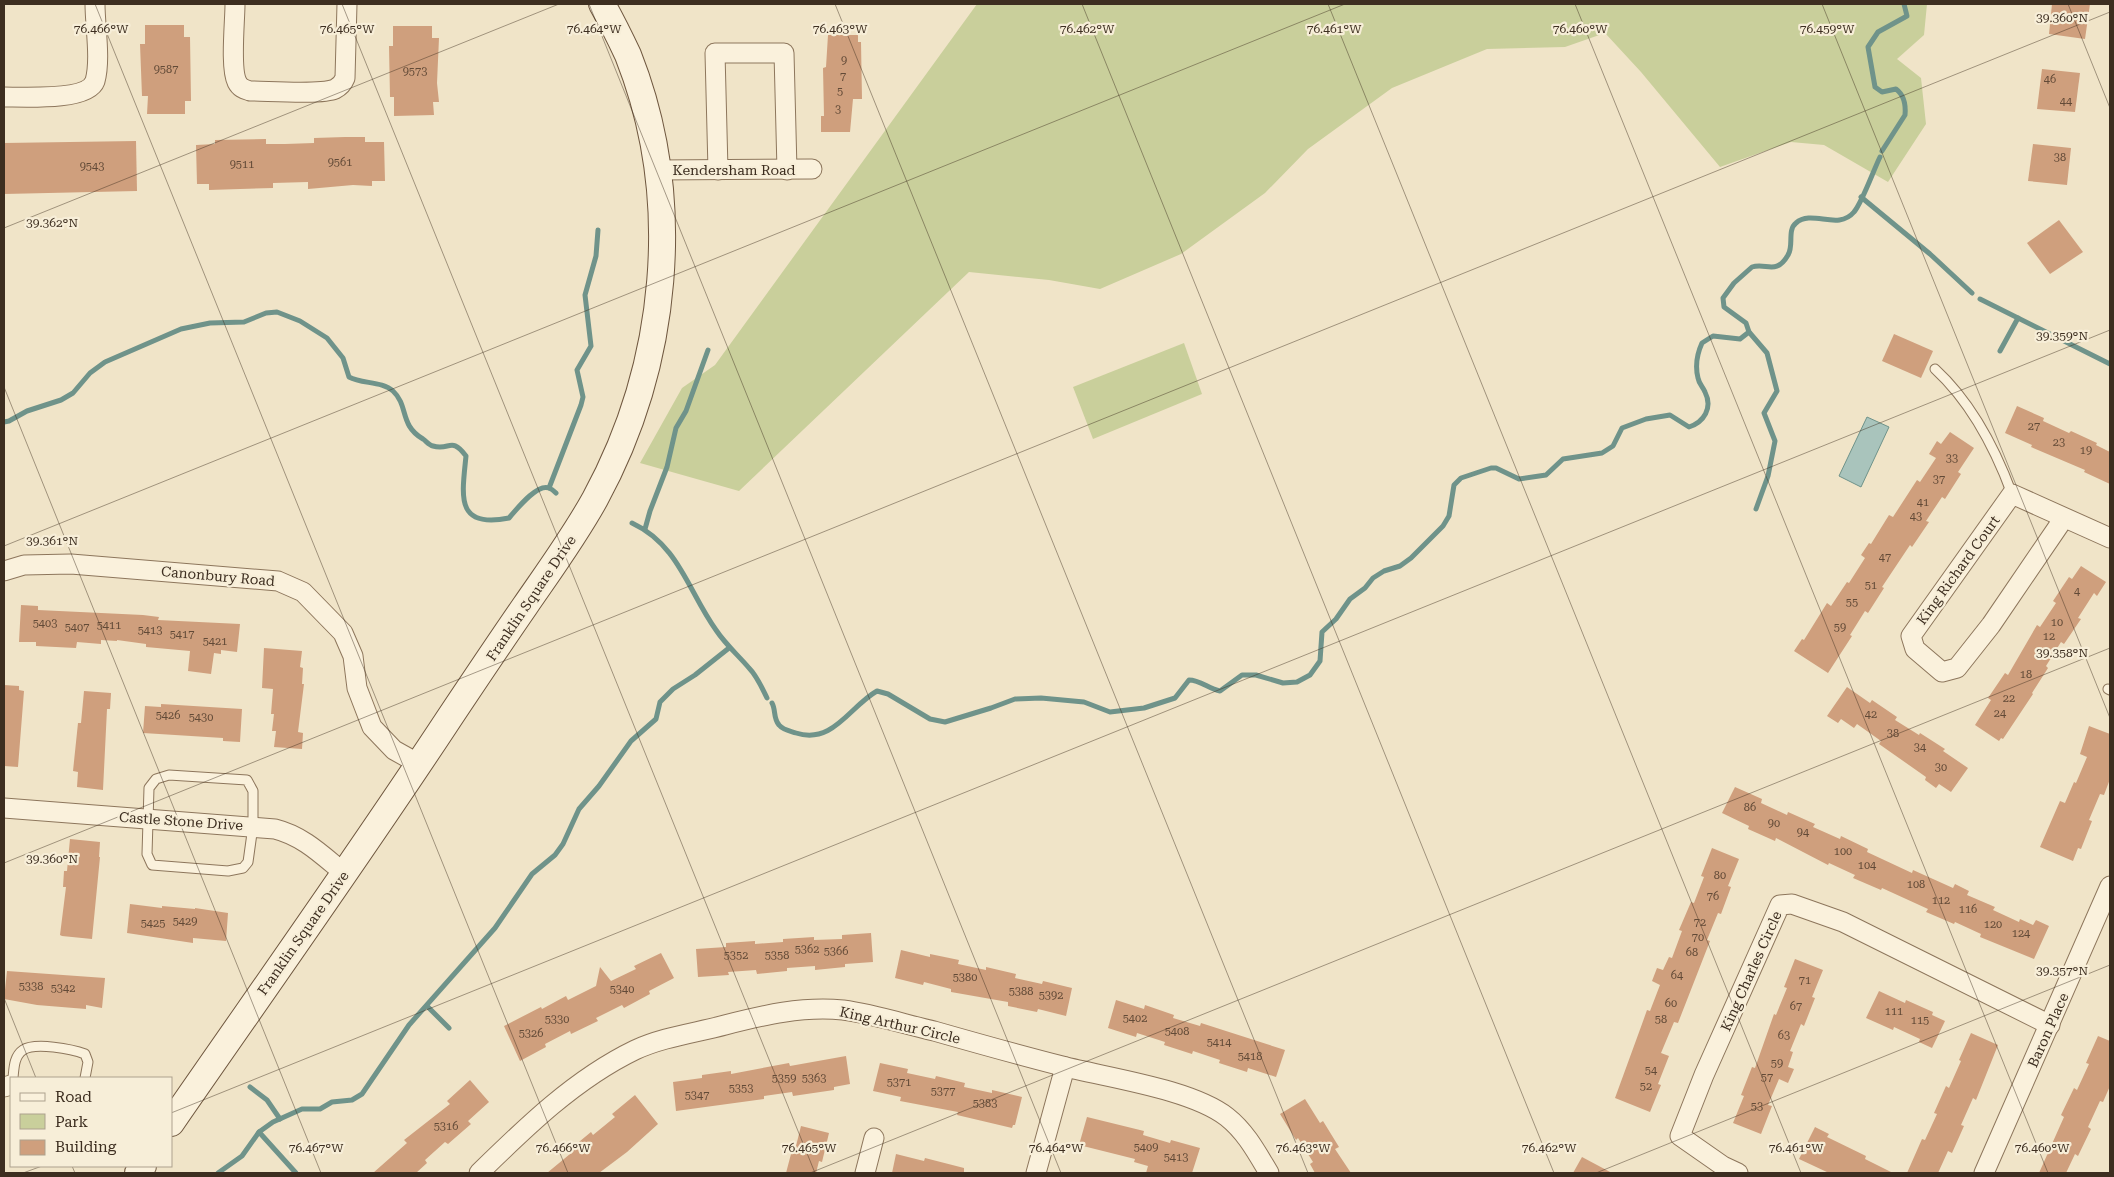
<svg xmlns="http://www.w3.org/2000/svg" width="2114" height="1177" viewBox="0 0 2114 1177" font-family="'Roboto Serif',serif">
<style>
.green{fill:#c9cf9b}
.water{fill:#a9c4bc;stroke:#6f938a}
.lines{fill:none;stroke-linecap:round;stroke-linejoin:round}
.stream{stroke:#6f938a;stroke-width:5}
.building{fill:#cf9f7d}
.lane-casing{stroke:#8d765c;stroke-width:11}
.street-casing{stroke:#8d765c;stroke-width:21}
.secondary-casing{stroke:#6f573f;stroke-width:28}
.lane{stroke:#faf1dc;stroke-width:9}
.street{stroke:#faf1dc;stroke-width:19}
.secondary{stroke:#faf1dc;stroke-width:26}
.ticks{fill:none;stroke:#3d2e20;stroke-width:1;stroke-opacity:0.45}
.labels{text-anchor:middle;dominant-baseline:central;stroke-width:4.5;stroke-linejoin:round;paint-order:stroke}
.number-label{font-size:11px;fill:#624a37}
.street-label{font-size:14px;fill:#3d2e20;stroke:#f7eed8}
.ticks-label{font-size:12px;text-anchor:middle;fill:#3d2e20;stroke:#f7eed8;stroke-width:4.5;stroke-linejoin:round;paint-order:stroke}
</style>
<rect width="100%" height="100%" fill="#f0e4c8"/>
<g class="green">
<path d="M977,4h950l-3,31 -27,24 24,19 5,46 -38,58 -64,-37 -33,-3 -71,25 -79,-95 -36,-39 -40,14 -78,2 -95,39 -84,61 -43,44 -84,61 -81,35 -51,-9 -80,-8 -230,219 -99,-28 42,-75 33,-23z"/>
<path d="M1184,343l18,51 -109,45 -20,-52z"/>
</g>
<path class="water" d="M1867,417l22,10 -28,60 -22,-11z"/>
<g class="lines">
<g class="stream">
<path d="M1882,151l23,-36c1,-11 -1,-20 -9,-26l-14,3 -7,-5 -7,-40 10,-15 29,-16 -3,-12"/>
<path d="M1861,197l69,57 42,39"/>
<path d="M1980,299l130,65"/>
<path d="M2000,351l18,-33"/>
<path d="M4,422l5,-1 18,-10 34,-11 12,-7 17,-20 15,-11 76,-33 29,-6 34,-1 22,-9 11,-1 23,9 27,17 16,20 6,19c13,7 33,4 44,14 16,15 6,34 30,48 3,2 6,6 10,7 17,5 18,-10 33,10 -4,40 -11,73 43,62 7,-8 28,-35 40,-30 3,1 5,3 7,5"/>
<path d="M549,488l32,-83 2,-8 -6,-27 14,-24 -6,-51 11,-39 2,-26"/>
<path d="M1756,509l12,-33 7,-35 -11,-28 13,-22 -10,-38 -18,-21 -3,-9 -22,-16 -1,-9 11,-15 18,-16c14,-5 24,9 36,-12 6,-9 -1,-25 8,-32 16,-14 42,8 58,-11 8,-9 20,-43 26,-55"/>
<path d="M632,523c47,22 56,68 84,107 10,15 22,25 33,38 8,8 13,20 18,30"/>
<path d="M645,529l5,-18 17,-44 9,-39 10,-17 22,-61"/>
<path d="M772,703c4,7 1,15 7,22 4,5 11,6 17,8 37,12 54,-27 81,-42l11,3 42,25 15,3 46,-14 24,-9 26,-1 43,4 26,10 34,-4 31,-10 14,-18c11,0 20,9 31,11l22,-16h14l27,8 14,-1 13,-7 10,-14 2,-29 14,-13 14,-20 15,-11 8,-10 11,-7 16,-5 11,-8 32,-32 6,-10 5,-31 7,-7 30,-10h5l23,11 27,-4 17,-16 39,-6 11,-7 9,-18 24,-9 24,-4 19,12c15,-5 24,-19 16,-35 -2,-5 -6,-8 -7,-14 -3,-12 -1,-24 4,-35l11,-7 27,3 9,-7"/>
<path d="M427,1006l22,22"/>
<path d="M250,1087l17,13 13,19"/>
<path d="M259,1132l37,41"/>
<path d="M218,1173l24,-17 17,-24 14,-10 29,-13h18l12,-7 20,-2 10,-6 47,-69 86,-97 37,-54 23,-19 8,-11 16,-35 20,-23 32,-45 25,-22 4,-17 13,-13 22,-14 34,-27"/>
</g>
</g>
<g class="building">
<path d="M2052,4h38l-5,35 -36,-5z"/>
<path d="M145,25h39v12h6l1,64h-6v13h-38l1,-18h-6l-2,-52h5z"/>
<path d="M393,26h39v12h7l-2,45 2,19h-6l1,13 -40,1v-19h-4l-1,-51h4z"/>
<path d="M828,35h30v7h3l1,57h-9l-3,33h-29v-16h3l-1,-48 3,-1z"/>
<path d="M2042,69l38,4 -5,39 -38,-3z"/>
<path d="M345,137h20v5h19l1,39h-13v5l-19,-1 -45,4v-7l-35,1v5l-64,2v-6h-12l-1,-39 19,-1v-4l51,-1v5h19l29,-1v-5z"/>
<path d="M136,141l1,50 -133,3v-51z"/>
<path d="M2033,144l38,4 -4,37 -39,-4z"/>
<path d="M2059,220l24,32 -33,22 -23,-31z"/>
<path d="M1894,334l39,17 -12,27 -39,-17z"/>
<path d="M2017,406l27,12 -1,3 26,12 2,-2 26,12 -1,2 14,7v32l-26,-12 1,-2 -54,-23 1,-2 -27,-12z"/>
<path d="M1950,432l24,16 -16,24 3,2 -16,25 -3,-2 -16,24 3,1 -17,25 -2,-2 -28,42 2,1 -16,25 -3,-2 -15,24 2,1 -24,37 -34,-22 8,-12 2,1 23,-37 4,3 16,-24 2,1 16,-25 -4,-3 8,-12 2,1 18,-29 4,2 24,-37 3,2 16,-24 -7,-4 8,-13 4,3z"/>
<path d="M2081,566l25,16 -9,14 -3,-3 -16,25 3,1 -17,25 -3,-2 -15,24 2,2 -16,25 1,1 -30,45 -2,-1 -2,3 -24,-16 16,-25 -3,-2 17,-25 3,2 29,-50 3,2 16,-24 -3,-2 16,-24 3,2z"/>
<path d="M21,605l17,1v4l105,5 16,2 -1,3 82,4 -3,28 -16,-2v4l-7,-1 -3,21 -23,-3 2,-20 -44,-4v-3l-29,-4v1l-16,-1v4l-24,-2 -1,6 -40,-2v-4h-17z"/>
<path d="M264,648l38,3 -2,16 3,1 -1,16h2l-6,48 5,1 -1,16 -28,-2 2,-16h-4l2,-17h-3l2,-25 -11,-1z"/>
<path d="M4,685l15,1v4l5,1 -6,76 -14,-1z"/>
<path d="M1847,687l23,16 2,-3 25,17 -2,3 24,15 1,-2 25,16 -2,2 25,17 -17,24 -12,-8 -3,4 -11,-8 1,-3 -47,-33 2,-3 -24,-17 -3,4 -13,-9 -3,4 -11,-7z"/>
<path d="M84,691l27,2 -1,16h-3l-4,81 -26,-3 1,-15 -5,-1 5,-48h3z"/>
<path d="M161,704l81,5 -2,33 -17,-1v-3l-80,-5 2,-27 16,1z"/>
<path d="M2089,726l21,8v45l-6,16 -4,-1 -11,26 3,1 -11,28 -3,-1 -5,13 -33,-14 20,-46 5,2 9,-21 2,1 11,-26 -7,-3z"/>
<path d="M1735,787l27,12 -1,4 26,12 1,-3 27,12 -2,3 27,12 1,-3 27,13 -1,3 45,21 1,-3 40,18 2,-4 14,7 -2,4 28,12 -2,3 26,12 1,-3 13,6 3,-5 13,6 -15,33 -54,-22 1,-3 -26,-12 -1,2 -28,-12 2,-3 -46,-21 -1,2 -28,-12 2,-3 -26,-12 -1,2 -52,-27 -1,3 -27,-12 1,-3 -27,-13z"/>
<path d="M70,839l30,3 -1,15h1l-8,82 -30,-3 -2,-1 6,-48h-3l1,-16h3z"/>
<path d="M1712,848l27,11 -11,27 3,1 -10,27 -3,-1 -11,27 3,1 -32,82 -4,-1 -13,31 8,3 -11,28 3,1 -11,27 -35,-14 27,-74 5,-14 3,1 10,-26 -8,-4 5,-13 6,2 6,-13 3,1 10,-27 -3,-1 12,-28 3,1 10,-26 -3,-1z"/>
<path d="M130,904l32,4v-2l33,3v-1l33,5 -2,28 -33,-3v5l-66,-10z"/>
<path d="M871,933l2,29 -28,2v3l-30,3v-4l-28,2v3l-30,3 -1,-4 -28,2 1,3 -31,2 -2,-28 30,-2v-4l29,-2v3l28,-2v-3l31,-2v3l28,-1v-4z"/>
<path d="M901,950l29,7v-3l29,6 -1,4 28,6v-3l30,7 -1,4 27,6 1,-3 29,7 -6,28 -28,-7 -1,3 -29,-6v-4l-57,-10v-3l-27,-7 -1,3 -28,-7z"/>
<path d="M661,953l13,25 -25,13 1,3 -26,14 -2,-3 -26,13 2,3 -27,13 -1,-3 -25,13 1,3 -26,14 -16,-35 37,-19 1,2 24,-13 2,4 28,-14 4,-19 11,14 25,-12 -2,-3z"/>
<path d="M1795,959l28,11 -11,27 3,1 -11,28 -3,-2 -11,27 3,1 -5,15 6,2 -6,14 -9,-4 -11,26 4,1 -11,28 -28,-11 11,-27 -3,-1 11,-28 3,1 19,-54 2,1 11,-27 -3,-1z"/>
<path d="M7,971l98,7 -3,30 -16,-3v4l-49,-4 -33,-6z"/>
<path d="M1879,991l26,12 1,-3 27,12 -1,3 13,6 -13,27 -13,-6 1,-3 -26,-12 -1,3 -27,-12z"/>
<path d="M1116,1000l28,9 1,-4 29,10 -1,3 27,8 1,-3 84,27 -9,27 -28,-9 -1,4 -28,-9 1,-3 -27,-9 -1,3 -28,-9 1,-3 -28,-9 -1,4 -28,-9z"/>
<path d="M1971,1033l27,12 -22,55 -3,-2 -12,27 3,1 -12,27 -4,-2 -10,22h-31l15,-34 3,1 12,-26 -3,-1 12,-27 3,2 12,-27 -2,-1z"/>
<path d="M2098,1036l12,5v45l-7,16 -3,-1 -12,26 3,2 -13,27 -3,-2 -9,19h-27l25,-56 -3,-2 13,-27 3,2 12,-26 -3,-1z"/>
<path d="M846,1056l4,28 -16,3v3l-41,6 -1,-4 -28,4v3l-88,12 -3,-29 29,-4v-3l29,-4v3l58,-11 1,3z"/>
<path d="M880,1063l28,6 -1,4 28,6 1,-3 29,7 -1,4 28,6v-3l30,7 -7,28h-2l-1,3 -55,-13 1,-3 -58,-11 1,-4 -28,-6z"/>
<path d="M470,1080l19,22 -21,19 3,3 -23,20 -3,-2 -20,18 2,3 -11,10h-43l34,-30 -3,-3 46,-36 -3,-3z"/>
<path d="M635,1095l23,29 -31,28 -28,21h-52l23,-19 -2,-3 23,-19 2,3 22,-18 -3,-3z"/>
<path d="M1305,1099l15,24 3,-2 16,26 -4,2 16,24h-36l-5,-9 3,-2 -15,-24 -2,2 -16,-26z"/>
<path d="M1087,1117l57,14 -1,4 27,8 1,-3 29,8 -8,25h-46l2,-7 -14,-4 1,-3 -56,-14z"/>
<path d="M801,1126l28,7 -7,29 -3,-1 -3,12h-30l5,-19h3z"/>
<path d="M1815,1127l14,7 -2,3 39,19 -1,3 28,14h-64l-30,-14z"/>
<path d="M896,1154l28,7 1,-3 39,10v5h-72z"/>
<path d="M1582,1157l30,16h-39z"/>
</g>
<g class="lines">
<defs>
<g id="lane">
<path d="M1935,369c37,34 60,79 77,125"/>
<path d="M2108,689l2,1"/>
<path d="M169,775l78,5 6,11v35l-5,36 -5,6 -15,3 -76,-6 -5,-11 2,-66 7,-9z"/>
<path d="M13,1078c1,-10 1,-22 10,-28 12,-8 49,-1 62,4l3,8 -3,16"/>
</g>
<g id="street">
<path d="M235,4c0,18 -5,64 2,78 3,6 7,7 13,9 18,0 71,4 85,-2 6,-3 8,-6 10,-11l2,-74"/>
<path d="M4,97c19,0 84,4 91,-16 6,-21 0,-55 0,-77"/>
<path d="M657,170l155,-1"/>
<path d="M718,170l-3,-117h69l3,117"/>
<path d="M2064,518l-73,107 -34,43 -15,4 -27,-23 -4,-13 101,-142 98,44"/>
<path d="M4,571l20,-6 47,-1 207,17 25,11 40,41 10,23 4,32 15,39 22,23 25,14"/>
<path d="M4,808l271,21c28,7 47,26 69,44"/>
<path d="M4,1087l7,-2"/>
<path d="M479,1173c47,-46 96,-94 156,-123 28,-13 60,-17 90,-25 39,-10 77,-19 118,-15 30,4 61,14 91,21 42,12 85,24 128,35 46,12 129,23 165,51 19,15 30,36 42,56"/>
<path d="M865,1173l9,-35"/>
<path d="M1036,1173l29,-106"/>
<path d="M1738,1173l-15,-7 -43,-30 24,-61 76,-170 12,-1 51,18 207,103"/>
<path d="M1984,1173l126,-287"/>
</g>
<g id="secondary">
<path d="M171,1123c92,-133 186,-265 275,-400 26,-39 52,-78 79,-117 24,-35 49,-69 70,-107 73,-134 90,-300 33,-444 -8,-17 -17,-35 -26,-51"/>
<path d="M138,1173l5,-7"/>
</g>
</defs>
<use href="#lane" class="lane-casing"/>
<use href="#street" class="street-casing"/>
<use href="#secondary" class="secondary-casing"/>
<use href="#lane" class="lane"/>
<use href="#street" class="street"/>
<use href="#secondary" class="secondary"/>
</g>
<path class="ticks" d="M95,4l473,1169M342,4l473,1169M589,4l472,1169M835,4l473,1169M1082,4l472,1169M1328,4l473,1169M1575,4l473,1169M1822,4l288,714M2068,4l42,104M4,228l555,-224M4,387l317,786M4,546l1341,-542M4,863l2106,-851M4,998l32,80M171,1113l1939,-783M72,1166l3,7M23,1173l19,-7M810,1173l1300,-525M1596,1173l514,-208"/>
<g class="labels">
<g class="number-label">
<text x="844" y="60">9</text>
<text x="166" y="69">9587</text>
<text x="415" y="71">9573</text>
<text x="843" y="76">7</text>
<text x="2050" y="79">46</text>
<text x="840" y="91">5</text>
<text x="2066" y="101">44</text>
<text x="838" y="109">3</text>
<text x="2060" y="157">38</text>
<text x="340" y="162">9561</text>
<text x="242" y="164">9511</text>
<text x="92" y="166">9543</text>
<text x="2034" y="426">27</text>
<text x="2059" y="442">23</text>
<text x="2086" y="450">19</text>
<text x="1952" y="458">33</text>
<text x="1939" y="479">37</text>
<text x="1923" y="502">41</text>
<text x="1916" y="516">43</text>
<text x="1885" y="557">47</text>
<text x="1871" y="585">51</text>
<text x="2077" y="591">4</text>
<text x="1852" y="602">55</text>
<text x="2057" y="622">10</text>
<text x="45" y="623">5403</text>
<text x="109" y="625">5411</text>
<text x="77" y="627">5407</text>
<text x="1840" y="627">59</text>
<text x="150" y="630">5413</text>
<text x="182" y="634">5417</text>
<text x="2049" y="636">12</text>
<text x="215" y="641">5421</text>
<text x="2026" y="674">18</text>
<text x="2009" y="698">22</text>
<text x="2000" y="713">24</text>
<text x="1871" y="714">42</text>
<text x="168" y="715">5426</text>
<text x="201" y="717">5430</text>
<text x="1893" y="733">38</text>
<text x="1920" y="747">34</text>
<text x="1941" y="767">30</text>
<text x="1750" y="807">86</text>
<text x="1774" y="823">90</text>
<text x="1803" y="832">94</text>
<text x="1843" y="851">100</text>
<text x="1867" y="865">104</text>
<text x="1720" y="875">80</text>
<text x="1916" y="884">108</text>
<text x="1713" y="896">76</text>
<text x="1941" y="900">112</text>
<text x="1968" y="909">116</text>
<text x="185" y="921">5429</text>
<text x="1700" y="922">72</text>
<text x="153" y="923">5425</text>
<text x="1993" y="924">120</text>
<text x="2021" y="933">124</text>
<text x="1698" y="937">70</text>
<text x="807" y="949">5362</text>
<text x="836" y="951">5366</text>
<text x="1692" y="952">68</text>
<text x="736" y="955">5352</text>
<text x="777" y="955">5358</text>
<text x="1677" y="975">64</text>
<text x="965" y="977">5380</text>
<text x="1805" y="980">71</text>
<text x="31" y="986">5338</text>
<text x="63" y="988">5342</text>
<text x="622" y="989">5340</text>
<text x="1021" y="991">5388</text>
<text x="1051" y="995">5392</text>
<text x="1671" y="1003">60</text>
<text x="1796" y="1006">67</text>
<text x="1894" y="1011">111</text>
<text x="1135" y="1018">5402</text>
<text x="557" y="1019">5330</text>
<text x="1661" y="1019">58</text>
<text x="1920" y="1020">115</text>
<text x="1177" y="1031">5408</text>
<text x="531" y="1033">5326</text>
<text x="1784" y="1035">63</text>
<text x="1219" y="1042">5414</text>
<text x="1250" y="1056">5418</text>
<text x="1777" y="1063">59</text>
<text x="1651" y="1070">54</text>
<text x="1767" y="1077">57</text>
<text x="784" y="1078">5359</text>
<text x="814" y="1078">5363</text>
<text x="899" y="1082">5371</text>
<text x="1646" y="1086">52</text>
<text x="741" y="1088">5353</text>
<text x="943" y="1091">5377</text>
<text x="697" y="1095">5347</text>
<text x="985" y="1103">5383</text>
<text x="1757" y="1106">53</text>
<text x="446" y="1126">5316</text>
<text x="1146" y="1147">5409</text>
<text x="1176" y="1157">5413</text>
</g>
<g class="street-label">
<text x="734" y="170">Kendersham Road</text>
<text transform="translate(1958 570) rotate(-54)">King Richard Court</text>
<text transform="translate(218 576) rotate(5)">Canonbury Road</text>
<text transform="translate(531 598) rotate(-56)">Franklin Square Drive</text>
<text transform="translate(181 821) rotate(4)">Castle Stone Drive</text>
<text transform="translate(303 933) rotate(-55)">Franklin Square Drive</text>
<text transform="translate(1751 971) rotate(-66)">King Charles Circle</text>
<text transform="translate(900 1025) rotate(13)">King Arthur Circle</text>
<text transform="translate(2048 1030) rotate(-66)">Baron Place</text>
</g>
</g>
<g class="ticks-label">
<text x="2062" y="22">39.360°N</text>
<text x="101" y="33">76.466°W</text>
<text x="347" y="33">76.465°W</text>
<text x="594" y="33">76.464°W</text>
<text x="840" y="33">76.463°W</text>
<text x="1087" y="33">76.462°W</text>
<text x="1334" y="33">76.461°W</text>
<text x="1580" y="33">76.460°W</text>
<text x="1827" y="33">76.459°W</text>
<text x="52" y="227">39.362°N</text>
<text x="2062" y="340">39.359°N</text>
<text x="52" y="545">39.361°N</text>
<text x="2062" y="657">39.358°N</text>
<text x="52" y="863">39.360°N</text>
<text x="2062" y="975">39.357°N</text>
<text x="316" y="1152">76.467°W</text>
<text x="563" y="1152">76.466°W</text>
<text x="809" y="1152">76.465°W</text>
<text x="1056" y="1152">76.464°W</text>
<text x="1303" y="1152">76.463°W</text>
<text x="1549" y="1152">76.462°W</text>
<text x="1796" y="1152">76.461°W</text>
<text x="2042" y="1152">76.460°W</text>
</g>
<rect width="2114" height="1177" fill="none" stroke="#3d2e20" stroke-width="10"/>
<rect x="10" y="1077" width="162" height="90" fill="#f7eed8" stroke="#ada18e"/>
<rect x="20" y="1093" width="25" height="8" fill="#faf1dc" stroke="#ada18e"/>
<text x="55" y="1102" font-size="15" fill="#3d2e20">Road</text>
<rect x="20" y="1114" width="25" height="15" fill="#c9cf9b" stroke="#ada18e"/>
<text x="55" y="1127" font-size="15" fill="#3d2e20">Park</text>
<rect x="20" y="1140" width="25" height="15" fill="#cf9f7d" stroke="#ada18e"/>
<text x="55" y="1152" font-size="15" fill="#3d2e20">Building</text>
</svg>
